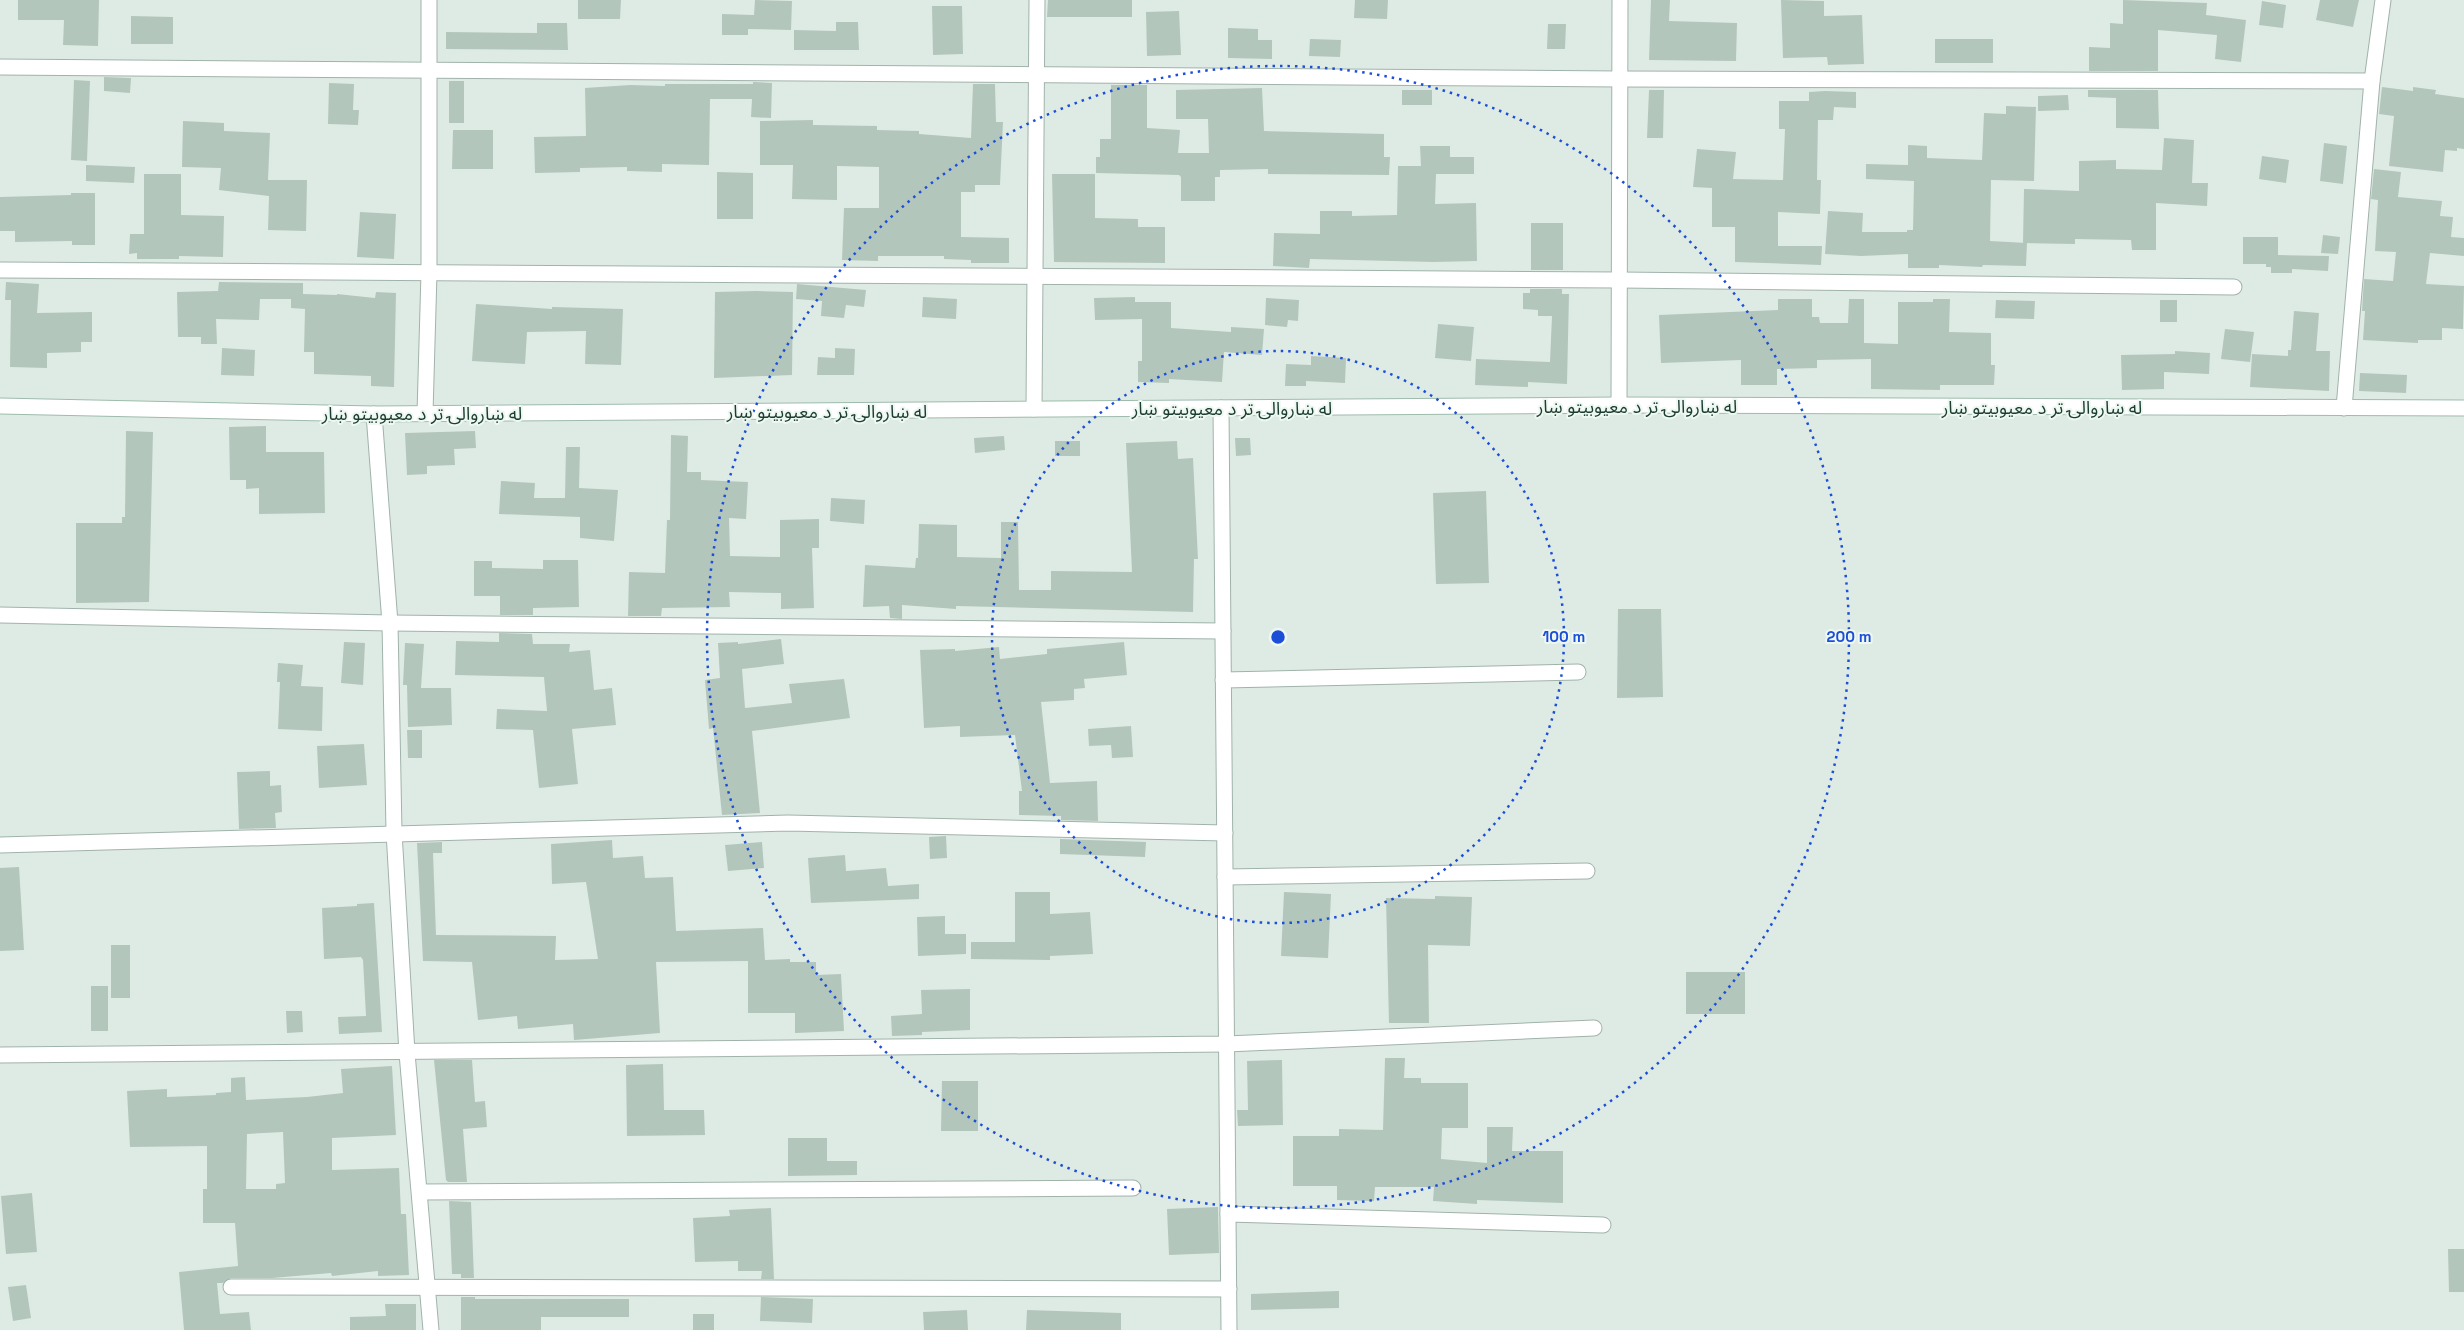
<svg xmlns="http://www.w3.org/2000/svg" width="2464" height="1330" viewBox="0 0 2464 1330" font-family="'Space Grotesk','Noto Sans Arabic',sans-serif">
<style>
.building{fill:#b3c6bc;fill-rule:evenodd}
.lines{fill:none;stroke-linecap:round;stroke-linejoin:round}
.street-casing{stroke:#a0b3aa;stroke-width:17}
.secondary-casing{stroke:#9ebbad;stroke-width:17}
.street{stroke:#fff;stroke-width:15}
.secondary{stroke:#fff;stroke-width:15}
.ring{fill:none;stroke:#1d4ed8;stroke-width:2.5;stroke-dasharray:2.5 5}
.labels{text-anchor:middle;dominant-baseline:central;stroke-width:4;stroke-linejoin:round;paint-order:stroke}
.street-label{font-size:18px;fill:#1d3d30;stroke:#eef8f2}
.centre{fill:#1d4ed8;stroke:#eef8f2;stroke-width:2.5}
.ring-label{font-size:15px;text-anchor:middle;font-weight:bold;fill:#1d4ed8;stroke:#eef8f2;stroke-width:4;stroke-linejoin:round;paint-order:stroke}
</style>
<rect width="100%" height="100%" fill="#deebe4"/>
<g class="building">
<path d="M18,0h81l-1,46 -35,-1 1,-25h-46z"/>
<path d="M578,0h43l-1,19h-42z"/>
<path d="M755,0l37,1 -1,29 -43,-1v6h-26v-21l32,1z"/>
<path d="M1048,0h84v17h-85z"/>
<path d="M1355,0h33l-1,19 -33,-1z"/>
<path d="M1651,0h19l-1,21 68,2 -1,38 -87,-1z"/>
<path d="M1781,0l43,1v15l38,-1 2,49 -36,1 -1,-8 -44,1z"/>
<path d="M2123,0l84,3 -1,12 40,5 -5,42 -26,-3 2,-24 -59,-5v41h-69v-24l21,1v-25l13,1z"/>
<path d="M2320,0h39l-6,27 -37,-7z"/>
<path d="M2262,1l24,4 -3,23 -24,-3z"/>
<path d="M932,6h30l1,48 -30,1z"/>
<path d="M1179,11l2,44 -34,1 -1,-44z"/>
<path d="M131,16l42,1v27h-42z"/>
<path d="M836,22h22l1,28h-65v-20l42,1z"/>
<path d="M537,23h30l1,27 -122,-1v-17l91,1z"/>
<path d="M1548,24h18l-1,25h-18z"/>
<path d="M1228,28l30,1v11h14v19l-44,-1z"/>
<path d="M1310,39l31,1 -1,17 -31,-1z"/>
<rect x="1935" y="39" width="58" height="24"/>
<path d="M104,77l27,1 -1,15 -26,-2z"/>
<path d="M74,80l16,1 -3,80 -16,-1z"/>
<rect x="449" y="81" width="15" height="42"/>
<path d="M753,82l19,1 -1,35 -20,-1 1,-18h-42l-1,66 -47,-1v8l-35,-1v-4l-47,1v4l-45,1 -1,-36 52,-1 -1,-48 45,-3 35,1v-2h88z"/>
<path d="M329,83l25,1 -1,26h6l-1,15 -30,-1z"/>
<path d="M973,84h22l1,38h7l-3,63h-25v7h-14v45l48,1v25h-38v-3l-27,-1v-3h-66v5l-36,-1 2,-52h35v-41l-42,-1v34l-45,-1 1,-34h-33v-44l53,-1v5l64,1v4l42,1v3l52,4z"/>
<path d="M1111,85h36v43l33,2 -2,23h31l-1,-34h-32v-29l86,-2 2,43 120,3v23h6l-1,18 -121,-1v-5l-48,1v7h-5v24h-34v-24l-2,-2 -83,-2v-16h4v-18h11z"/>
<path d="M2382,87l31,4v-4l23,3 -1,4 29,4v51l-7,-1v3l-12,-1 -2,22 -54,-6 5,-50 -15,-2z"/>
<rect x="1402" y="90" width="30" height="15"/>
<path d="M1649,90h15l-1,48h-16z"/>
<path d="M2088,90h70l1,39 -43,-1v-30l-28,-1z"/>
<path d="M1825,91l31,1v16l-22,-1 -1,13h-15l-1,60h4l-1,34 -42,-2v34h44l-1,19 -86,-3v-35h-23v-39l-19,-1 4,-38 39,3 -3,27 50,1 2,-51h-6v-28h30v-9z"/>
<path d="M2068,95l1,15 -31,1v-15z"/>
<path d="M2006,106l30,1 -2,74 -43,-1 -1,61 37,2 -1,23 -43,-1 -1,2 -43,-2v3h-31v-14l-47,2 -36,-2 3,-43 35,2 -1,19h45v-2h6l1,-49 -48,-2v-15l42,1v-20l19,1v12l55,2 2,-47 22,1z"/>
<path d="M183,121l41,2v8l46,2 -2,47h39l-1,51 -38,-1 1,-34 -50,-6 2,-22 -39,-1z"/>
<path d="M453,130h40v39h-41z"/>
<path d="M2164,138l30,2 -2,43h16l-1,23 -51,-3v47h-24l-1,-10 -56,-1v5l-52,-1 1,-54 55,2v-30l37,-1v9l46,1z"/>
<path d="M2324,143l23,3 -4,38 -23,-3z"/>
<path d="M1420,146h30v11h24v17h-38l-1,30 41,-1 1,58 -43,1 -124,-3 -1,9 -36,-2 1,-33 46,1v-23h32v5l45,-1 1,-49h23z"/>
<path d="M2262,156l27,4 -3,23 -27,-4z"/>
<path d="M86,165l49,2 -1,16 -48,-2z"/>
<path d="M2374,169l27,3 -3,25 44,4 -2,15 13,1 -2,20 13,1v18l-34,-3 -4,31 38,2 -1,43 -21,-1v12h-24v3l-55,-3 2,-29h-3l2,-32 29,2 3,-29 -21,-1 3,-51 -7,-1z"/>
<path d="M717,172l36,1v46h-36z"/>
<path d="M144,174h37v41l43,1 -1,41 -44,-1v3h-42v-6l-8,1 1,-20h14z"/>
<path d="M1052,174h43v44l43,1v8h27v36l-111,-1z"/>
<path d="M71,193h24v52h-23v-4l-57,1v-11h-15v-34l71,-2z"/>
<path d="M360,212l36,2 -2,45 -37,-2z"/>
<rect x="1531" y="223" width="32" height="47"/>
<path d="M2323,235l17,2 -2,17 -17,-1z"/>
<path d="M2243,237h35v18l51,1 -1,15 -36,-2v4h-21v-6h-5v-3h-23z"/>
<path d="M6,282l33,2 -2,29 55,-1v30h-11v10l-34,1v15l-37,-1 1,-67h-6z"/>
<path d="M219,282l84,1v11l34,1v-1l38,4 1,-6 20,1 -2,94 -23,-1v-10l-57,-2v-22h-10l1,-43 -14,-1v-9h-31l-1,21 -43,-1 1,25h-16v-7h-23l-1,-45 41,-1z"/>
<path d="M797,284l69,6 -2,17 -18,-2 -2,13 -23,-2 1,-15 -26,-2z"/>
<path d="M1530,289h32v5h7l-2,90 -39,-2v5l-53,-2 1,-26 74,3 2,-46h-14v-6l-15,-1v-16h7z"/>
<path d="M757,291l36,1 -1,83 -78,3 1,-86z"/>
<path d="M923,297l34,2 -1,20 -34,-2z"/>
<path d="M1135,297v5h36v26l60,4v-5l33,2 -2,26 -38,-3 -2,30 -53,-3v4l-31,-1v-21h4v-42l-47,1 -1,-22z"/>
<path d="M1266,298l33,2 -1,21 -10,-1 -1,7 -22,-2z"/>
<path d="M1778,299h34v18h7l1,6h28l1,-24h15v44l34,1v-42h35v-3h17l-1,33 42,1v32h4l-1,20h-54v5l-69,-1v-30l-54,1v8l-40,1v16h-36v-25l-80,3 -2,-48 119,-5z"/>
<path d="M1996,300l39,1 -1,18 -39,-1z"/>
<rect x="2160" y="300" width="17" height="22"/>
<path d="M476,304l76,5v-2l71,2 -2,56 -36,-1 1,-33 -59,1 -2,32 -53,-3z"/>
<path d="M2294,311l25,2 -3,38h14l-1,40 -79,-4 2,-33 36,2v-6h3z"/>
<path d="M1438,324l36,3 -3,34 -36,-3z"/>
<path d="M2225,329l29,3 -4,30 -29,-3z"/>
<path d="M222,348l33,2 -1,26 -33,-1z"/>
<path d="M835,348l20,1 -1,26h-37l1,-18 17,1z"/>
<path d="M2175,351l35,2 -1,21 -45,-2v17l-42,1 -1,-35 54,-1z"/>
<path d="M1311,356l35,2 -1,25 -39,-2v5h-21l1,-22 25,1z"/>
<path d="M2360,373l47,2 -1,18 -47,-2z"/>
<path d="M266,426v26h58l1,61 -66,1v-26l-13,1v-9h-16l-1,-53z"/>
<path d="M126,431l27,1 -4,170 -73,1v-80h46v-6h3z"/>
<path d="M475,431l1,17 -22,1 1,16 -28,1v8l-20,1 -2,-42z"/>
<path d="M671,435l17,1 -1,36h14v8l47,2 -2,37 -17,-1 1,38 50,1v-37l39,-1v29h-7l2,60 -33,1v-16l-52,-1 1,15 -68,1 -1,8h-33l1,-44 36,1 2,-53h3z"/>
<path d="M1004,436l1,14 -30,3 -1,-15z"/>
<path d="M1235,438h15l1,17 -15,1z"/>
<rect x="1055" y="441" width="25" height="15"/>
<path d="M1177,441l1,18 15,-1 5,101h-4l-1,53 -237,-6v3l-54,-4v14l-12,-1 -1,-12 -26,1 2,-42 50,3 1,-10h2l1,-34 38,1v32l44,1v-36h17l1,68h32v-19l81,1 -6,-129z"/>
<path d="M566,447h14l-1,41 39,2 -4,51 -34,-3v-21l-81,-3 2,-33 34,2 -1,15h31z"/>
<path d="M1486,491l3,92 -53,1 -3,-91z"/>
<path d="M831,498l34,2 -1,24 -34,-3z"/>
<path d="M543,560h35l1,47 -46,1v7h-33v-19h-26v-35h18v7l51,1z"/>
<path d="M1618,609h43l2,88 -46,1z"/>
<path d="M499,633l33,1 1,10h37l-1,8 21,-2 4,40 18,-2 4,37 -44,4 6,55 -39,4 -6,-58 -37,-1 1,-20 50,2 -3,-34 -89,-2 1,-34 43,1z"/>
<path d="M781,639l3,25 -42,5 3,39 47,-5 -3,-19 55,-5 6,39 -98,13 8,82 -38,2 -9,-87 -4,1 -4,-49 15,-2 -2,-35 20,-1v2z"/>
<path d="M344,642l21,1 -2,42 -22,-2z"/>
<path d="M1124,642l3,33 -43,4 1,9 -11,1v11l-33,2 9,81 47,-2 1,40 -37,-1v-4l-42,-1v-24h3l-7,-56 -55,2v-11l-36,2 -4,-78 35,-1v2l44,-4 1,12 47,-5v-5z"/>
<path d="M405,643l19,1 -3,44h30l1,37 -44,2 -1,-42h-4z"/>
<path d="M278,663l25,2 -2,21 22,1 -1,44 -44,-2 2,-47h-3z"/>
<path d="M1131,726l2,31 -21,1 -1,-13 -22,1 -1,-17z"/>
<path d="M407,730h15v28h-14z"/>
<path d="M364,744l3,41 -48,3 -2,-42z"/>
<path d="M270,771v15l11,-1 1,27 -7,1 1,15 -37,1 -2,-57z"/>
<path d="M946,836l1,22 -17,1 -1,-22z"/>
<path d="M1060,839l86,3 -1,15 -85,-3z"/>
<path d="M612,840l1,18 30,-2 2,22 28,-1 3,54 87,-3 2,32 25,-1v3h26v13l25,-1 3,57 -49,2v-20h-47v-52l-92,1 4,71 -86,7 -1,-16 -55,5 -1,-13 -39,4 -6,-58 -49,-1 -6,-118 25,-1v11h-9l3,82 120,1 -1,24 43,-1 -12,-77 -34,2 -1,-40z"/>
<path d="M762,842l2,26 -36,3 -3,-26z"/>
<path d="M845,855l1,16 40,-3 2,18 31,-2v15l-108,4 -3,-45z"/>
<path d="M19,867l5,83 -24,1v-83z"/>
<path d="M1015,892h35v22l40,-2 3,42 -43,2v4l-79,-1v-17h44z"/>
<path d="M1284,892l47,2 -3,64 -47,-2z"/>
<path d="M1435,896l37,1 -2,49 -42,-1 1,78h-40l-3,-125 49,1z"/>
<path d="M374,903l8,129 -43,2 -1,-17 28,-1 -3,-56 -2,-3 -37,2 -2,-51 35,-2v-2z"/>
<path d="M945,916v18h21v20l-48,2 -1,-39z"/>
<rect x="111" y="945" width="19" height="53"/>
<rect x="1686" y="972" width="59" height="42"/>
<rect x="91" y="986" width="17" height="45"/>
<path d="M970,989v41l-48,2v3l-30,1 -1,-20 31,-2 -1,-24z"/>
<path d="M286,1011h16l1,21 -16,1z"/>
<path d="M1385,1058h20l-1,20h17v5h47v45h-26l-1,31 46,4v-36h26l-1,24h51v52l-86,-3v4l-44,-3 1,-14h-59l-1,14 -37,-1v-14h-44v-50h46v-7l44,1z"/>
<path d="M434,1060h38l3,42 10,-1 2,26 -24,2 4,53h-19l-2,-2z"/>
<path d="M1282,1060l1,65 -45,1 -1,-16h11l-1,-49z"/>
<path d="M663,1064l1,46h40l1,25 -78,1 -1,-71z"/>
<path d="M392,1066l4,69 -64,3v32l67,-2 2,46h5l3,61 -31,1v-5l-46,5 -1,-3 -59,5h-41l-8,5h-6l3,31 29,-2 2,18h-67l-5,-58 59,-6 -3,-43h-32v-34h4v-43l-77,1 -3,-56 40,-2v8l49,-2v-2l15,-1v-14l14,-1 1,23 61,-3 36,-4 -2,-24zM283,1132l2,51 -9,1v5h-30l1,-55z"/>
<path d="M942,1081h36v50h-37z"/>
<path d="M788,1138h39v23h30v14l-69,1z"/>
<path d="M32,1193l5,59 -31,2 -5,-58z"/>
<path d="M449,1201l22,1 3,76h-13v-4h-9z"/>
<path d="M1218,1207l1,46 -50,2 -2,-46z"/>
<path d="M771,1208l3,71h-13l1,-8h-24v-10l-43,1 -2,-44 37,-2 -1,-6z"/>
<path d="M2448,1249h16v43h-15z"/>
<path d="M26,1285l5,33 -18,3 -5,-34z"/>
<path d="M1339,1291v17l-88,2v-16z"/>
<path d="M461,1297h14v2h154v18h-88v13h-80z"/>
<path d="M761,1297l52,2 -1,24 -52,-2z"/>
<path d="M385,1304h31v26h-66v-13l36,-1z"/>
<path d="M967,1310l1,20h-44l-1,-18z"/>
<path d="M1027,1310l94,3v17h-95z"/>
<rect x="693" y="1314" width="21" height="16"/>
</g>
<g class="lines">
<defs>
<g id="street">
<path d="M0,67l1620,12 752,2"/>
<path d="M0,270l1619,10 615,7"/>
<path d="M1619,405l1,-405"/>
<path d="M1221,408l8,922"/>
<path d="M2344,408l28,-327 11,-81"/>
<path d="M1034,409l3,-409"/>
<path d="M425,413l4,-140v-273"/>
<path d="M374,414l16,209 4,209 13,221 24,277"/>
<path d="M0,615l390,8 833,8"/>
<path d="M1223,680l355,-8"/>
<path d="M0,845l788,-22 437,10"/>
<path d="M1225,877l362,-6"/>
<path d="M0,1055l1227,-11 367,-16"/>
<path d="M420,1192l713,-4"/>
<path d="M1228,1214l375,11"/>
<path d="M231,1287l998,2"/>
</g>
<path id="secondary" d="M0,406l374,8 1245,-9 845,3"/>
</defs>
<use href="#street" class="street-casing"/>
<use href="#secondary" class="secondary-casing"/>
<use href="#street" class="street"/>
<use href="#secondary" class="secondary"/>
</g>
<g class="ring">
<circle cx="1278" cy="637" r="286"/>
<circle cx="1278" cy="637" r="571"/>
</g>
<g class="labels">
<g class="street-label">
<text x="1637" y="406">له ښاروالۍ تر د معیوبیتو ښار</text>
<text x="2042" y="407">له ښاروالۍ تر د معیوبیتو ښار</text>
<text x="1232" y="408">له ښاروالۍ تر د معیوبیتو ښار</text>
<text x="827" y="411">له ښاروالۍ تر د معیوبیتو ښار</text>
<text x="422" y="413">له ښاروالۍ تر د معیوبیتو ښار</text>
</g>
</g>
<circle cx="1278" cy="637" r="8" class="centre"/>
<g class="ring-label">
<text x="1564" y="642">100 m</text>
<text x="1849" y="642">200 m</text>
</g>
</svg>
